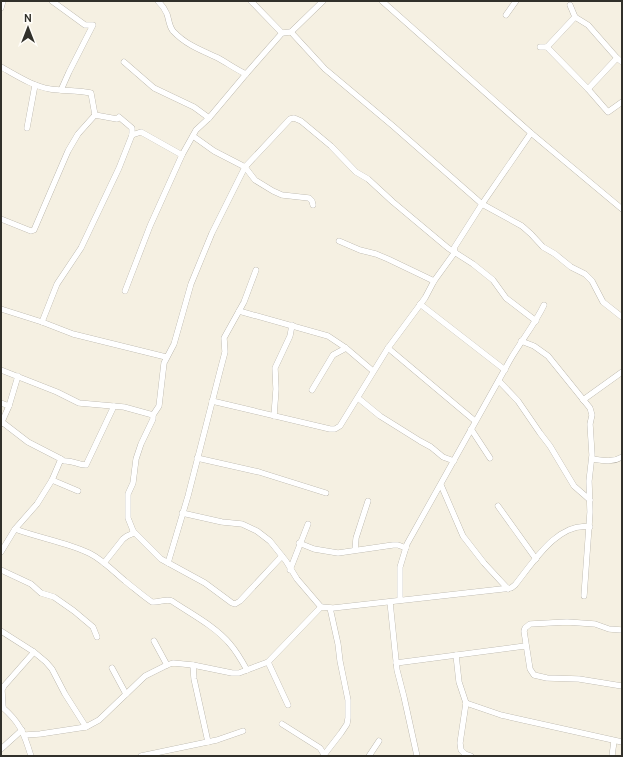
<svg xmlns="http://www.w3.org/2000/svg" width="623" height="757" viewBox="0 0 623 757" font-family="Cabin,sans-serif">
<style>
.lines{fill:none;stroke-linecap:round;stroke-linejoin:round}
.minor-casing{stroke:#a9a498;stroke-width:6}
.minor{stroke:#fff;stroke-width:5.5}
</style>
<rect width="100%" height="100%" fill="#f5f0e2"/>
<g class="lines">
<defs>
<g id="minor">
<path d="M52,1l33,24h8l-24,47 -8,18"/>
<path d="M158,1c4,4 7,8 9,13 2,6 2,12 6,17 12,13 27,19 43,26 10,5 19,12 30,17"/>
<path d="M251,1l31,32"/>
<path d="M382,1l149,132 91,76"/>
<path d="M570,5l5,12 13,8 29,33 5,4"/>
<path d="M1,8l2,-7"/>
<path d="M506,15l10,-14"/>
<path d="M291,32l34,37 68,57 89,78 40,22 9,8 12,13 12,7 16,13 14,7 7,7 11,21 19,15"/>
<path d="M540,47h7l41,42 20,23 14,-10"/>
<path d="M547,47l28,-30"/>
<path d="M124,62l30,26 40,19 15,11"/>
<path d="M1,67c15,8 31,19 49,22 13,2 27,1 41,4l4,22"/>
<path d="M588,89l29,-31"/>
<path d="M27,128l8,-43"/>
<path d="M132,135l9,-3 41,23"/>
<path d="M193,136l21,15 31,16 10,13 18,11 9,4 27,3 3,3 1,4"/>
<path d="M1,219l30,12 3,-1 34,-79 10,-17 17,-19"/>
<path d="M339,241l21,9 16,4 12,5 46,22"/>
<path d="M125,291l25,-65 32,-71 14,-25 13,-12 37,-44 36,-41 9,-1 32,-31"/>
<path d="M420,304l85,66"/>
<path d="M1,309l41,13 31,12 93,23"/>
<path d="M239,311l89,25 18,12 27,23"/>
<path d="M42,322l15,-38 24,-36 38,-80 13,-33v-7l-13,-11 -2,2 -22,-4"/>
<path d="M521,341l13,5 14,10 42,52 2,7 -2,9 2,31 -3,26 1,31 -6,84"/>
<path d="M388,348l87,73"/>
<path d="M1,370l56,22 22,11 45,4 29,8"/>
<path d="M499,381l19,20 22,32 10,13 24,40 16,14"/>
<path d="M312,390l21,-35 13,-7"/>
<path d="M358,398l22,18 40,25 11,6 12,10 11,4"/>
<path d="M583,400l39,-28"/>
<path d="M212,401l118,28h5l5,-3 48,-78 37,-50 9,-17 21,-29 -1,-4 28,-44 49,-71"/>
<path d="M1,403l8,3"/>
<path d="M274,416l2,-27 -1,-21 15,-32 2,-11"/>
<path d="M2,422l26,20 33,17"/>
<path d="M1,424l8,-18 9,-30"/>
<path d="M471,429l19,29"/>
<path d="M197,458l62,14 67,21"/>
<path d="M592,459c10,1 20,4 30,-2"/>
<path d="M52,480l26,11"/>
<path d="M441,485l22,51 21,27 24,26"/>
<path d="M498,506l38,53"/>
<path d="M182,513l40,9 20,2 15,7 13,10 16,20 11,18 24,28"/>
<path d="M15,529c24,9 51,13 74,24 14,7 24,18 36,28 9,7 18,15 27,21 7,1 14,-4 20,-1 19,13 43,25 58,43 7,8 12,17 17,26"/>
<path d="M133,531l28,28 44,24 27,20 3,1 5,-3 42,-45"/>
<path d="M134,533l-6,-15v-24l5,-11 3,-24 5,-15 12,-25v-4l6,-9 5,-43 10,-19 17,-60 21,-51 33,-66 45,-48 4,-1 7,3 30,25 25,26 12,7 25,23 55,46 25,16 20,16 13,18 30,23"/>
<path d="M299,543l15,6 24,4 55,-8h5l8,3"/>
<path d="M355,550l1,-12 12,-37"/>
<path d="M1,552l14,-23 22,-25 15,-24 9,-21 3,2c8,-1 14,4 22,4l28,-59"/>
<path d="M104,563l19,-24 4,-3 7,-3"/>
<path d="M168,563l20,-67 32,-125 5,-19 -1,-14 20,-36 12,-32"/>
<path d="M1,570l30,14 10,9 13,4 20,14 19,16 4,10"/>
<path d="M290,570l18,-46"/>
<path d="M400,600v-33l7,-23 103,-184c11,-19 25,-36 34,-55"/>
<path d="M390,602l7,68 7,27 13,59"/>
<path d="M622,630l-13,-1 -14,-5 -28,-2 -37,2 -5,4 -1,3 6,38 4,6 13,3 32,1 43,7"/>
<path d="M1,631l33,21 12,10 6,7 13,25 21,33"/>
<path d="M154,641l13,24"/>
<path d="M456,655l3,27 7,21 -6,40 1,7 4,4 6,2"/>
<path d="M268,662l20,43"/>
<path d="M396,663l129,-17"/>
<path d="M193,665l1,14 14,63"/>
<path d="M112,668l14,26"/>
<path d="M466,703l35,12 22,5 99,22"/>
<path d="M1,706c19,16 23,27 30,50"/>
<path d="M3,707l-1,-17 2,-4 30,-34"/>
<path d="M282,724l38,24 5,8"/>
<path d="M25,735l15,-1 46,-7 13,-7 46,-44 22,-11 6,-2 20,2 39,8h7l29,-11 53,-55 12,1 178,-20 4,-3c17,-21 43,-64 75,-58"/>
<path d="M1,749l21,-19"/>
<path d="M324,755l17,-22 6,-9 1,-6v-18l-8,-39 -2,-17 -8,-36"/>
<path d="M141,756l76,-16 26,-9"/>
<path d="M369,756l10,-15"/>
<path d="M612,756l2,-15"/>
</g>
</defs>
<use href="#minor" class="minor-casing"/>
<use href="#minor" class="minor"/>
</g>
<rect width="623" height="757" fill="none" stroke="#31302a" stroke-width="4"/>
<g transform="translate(28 28)" stroke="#fffdf8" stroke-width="3" paint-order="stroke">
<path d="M0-3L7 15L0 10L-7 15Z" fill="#31302a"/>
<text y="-6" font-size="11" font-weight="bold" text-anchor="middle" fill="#31302a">N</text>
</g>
</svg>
